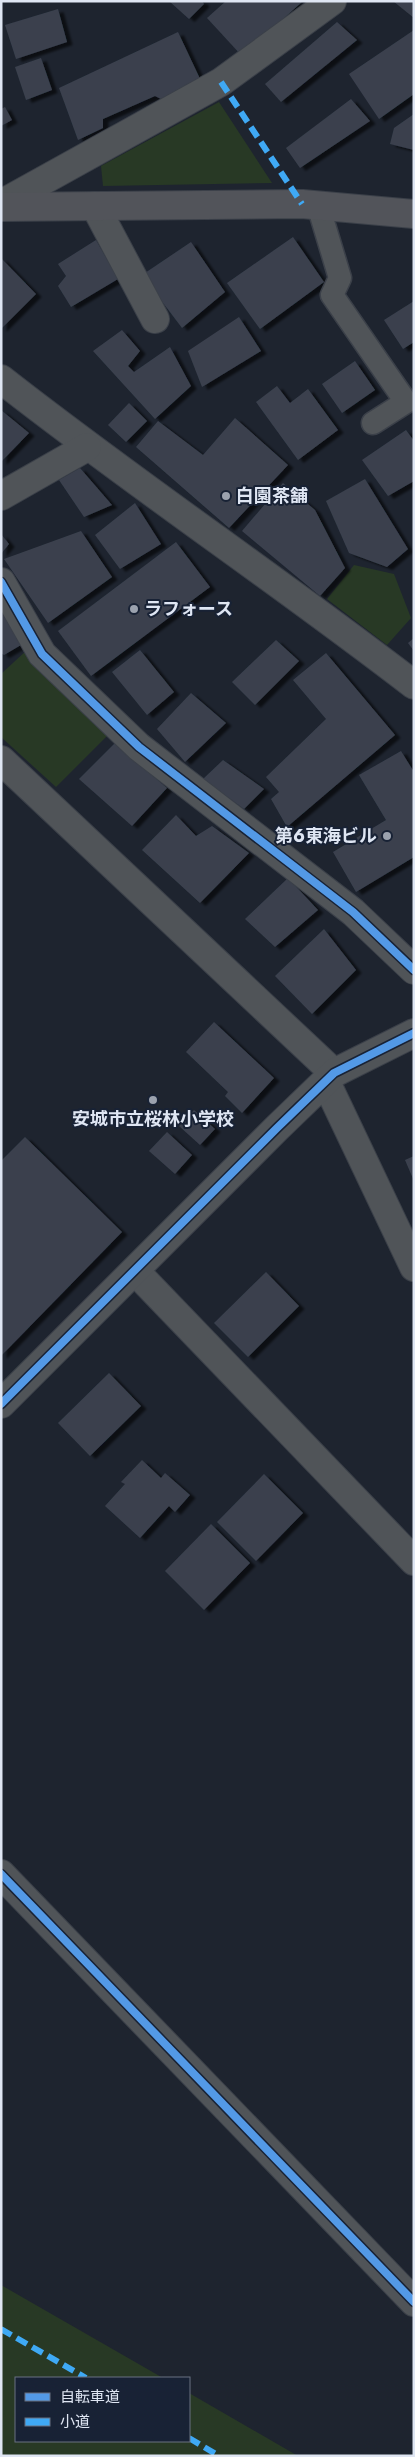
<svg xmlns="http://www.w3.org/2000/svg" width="415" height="2457" viewBox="0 0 415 2457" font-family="Jost,'Noto Sans JP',sans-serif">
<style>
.green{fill:#283925}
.building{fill:#3a414e;filter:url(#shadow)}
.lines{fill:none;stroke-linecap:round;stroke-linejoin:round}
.lane-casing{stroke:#3b4049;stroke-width:25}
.street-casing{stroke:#3b4049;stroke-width:30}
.secondary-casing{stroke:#3b4049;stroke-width:30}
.lane{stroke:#505458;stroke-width:22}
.street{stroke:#505458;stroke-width:28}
.secondary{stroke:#52545a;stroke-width:28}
.quiet{stroke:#3fa9f5;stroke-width:6;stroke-dasharray:12 6;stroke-linecap:butt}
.cycleway-casing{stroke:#182235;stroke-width:11}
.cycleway{stroke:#5399e6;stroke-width:8}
.poi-dot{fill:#9ba2ae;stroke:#182235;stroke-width:2}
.labels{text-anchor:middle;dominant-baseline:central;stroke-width:4;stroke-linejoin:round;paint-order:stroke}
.poi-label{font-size:18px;font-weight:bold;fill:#dfe6f3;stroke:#182235;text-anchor:start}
</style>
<defs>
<filter id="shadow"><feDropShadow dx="5.5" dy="3" stdDeviation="1" flood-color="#0009"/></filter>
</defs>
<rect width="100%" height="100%" fill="#1e242f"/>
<g class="green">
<path d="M219,102l53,81 -169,3 -2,-20z"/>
<path d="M354,565l40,9 17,44 -24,27 -60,-46z"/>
<path d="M27,650l82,84 -53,53 -55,-50v-63z"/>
<path d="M1,2285l162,93h-147v63h173v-48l109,63h-297z"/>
</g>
<g class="building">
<path d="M169,1h33l2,3 -15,15z"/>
<path d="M226,1h77l-61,55 -35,-38z"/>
<path d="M393,1h21v17z"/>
<path d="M58,9l9,33 -51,17 -11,-34z"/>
<path d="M337,22l20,18 -76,62 -16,-18z"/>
<path d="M414,30v64l-35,25 -30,-45z"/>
<path d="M178,32l24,51 -39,17 -8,-4 -52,23v9l-25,12 -19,-52z"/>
<path d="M41,58l11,32 -26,10 -11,-33z"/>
<path d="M351,99l19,22 -70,47 -14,-20z"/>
<path d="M5,107l7,13 -11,6v-17z"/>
<path d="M414,114v36l-24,-6 4,-16z"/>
<path d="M293,237l31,45 -64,47 -33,-46z"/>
<path d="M96,240l22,39 -47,28 -13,-21 8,-10 -8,-12z"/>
<path d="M191,242l34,50 -43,36 -40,-53z"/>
<path d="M1,258l35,36 -35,35z"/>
<path d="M414,301v41l-11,7 -19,-29z"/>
<path d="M239,317l22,34 -59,36 -14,-36z"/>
<path d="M122,330l18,21 -12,15 6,6 36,-25 21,39 -36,33 -62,-68z"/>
<path d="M355,361l20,29 -33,23 -20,-29z"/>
<path d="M277,386l13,17 18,-14 30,41 -40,30 -42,-58z"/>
<path d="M129,403l18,18 -21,21 -18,-17z"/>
<path d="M1,410l28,23 -28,29z"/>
<path d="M235,418l53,47 -59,63 -93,-81 22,-26 45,34z"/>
<path d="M406,430l8,11v40l-26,15 -26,-36z"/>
<path d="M80,468l32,37 -28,12 -25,-37z"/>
<path d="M365,479l43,70 -21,18 -38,-14 -23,-52z"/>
<path d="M283,483l32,27 30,58 -25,28 -78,-65z"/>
<path d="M135,503l26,41 -41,25 -25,-34z"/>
<path d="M81,531l31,46 -64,46 -44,-64z"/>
<path d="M1,534l8,10 -8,10z"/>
<path d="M176,542l34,45 -119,89 -33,-45z"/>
<path d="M1,610l20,35 -17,10 -3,-2z"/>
<path d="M414,638v13l-6,-8z"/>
<path d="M276,640l23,21 -44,44 -23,-23z"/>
<path d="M140,650l34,42 -27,23 -35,-43z"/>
<path d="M326,653l69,82 -108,92 -16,-28 8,-7 -13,-15 60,-58 -33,-39z"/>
<path d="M191,693l35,30 -41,39 -28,-33z"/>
<path d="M115,743l52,45 -35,38 -53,-47z"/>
<path d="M401,751l13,21v85l-58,35 -23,-40 53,-32 -27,-45z"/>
<path d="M223,760l41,29 -20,20 -41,-30z"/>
<path d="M176,815l20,21 16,-10 37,27 -49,50 -58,-53z"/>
<path d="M288,878l30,32 -43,37 -30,-28z"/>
<path d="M324,929l32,41 -44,44 -37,-38z"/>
<path d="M214,1022l60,56 -32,35 -17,-17 3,-4 -42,-40z"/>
<path d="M194,1110l21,19 -15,16 -21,-19z"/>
<path d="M167,1132l25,23 -17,19 -26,-23z"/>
<path d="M25,1137l97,95 -121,124v-195z"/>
<path d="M414,1156v25l-9,-21z"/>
<path d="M266,1272l33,34 -51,51 -34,-34z"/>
<path d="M109,1373l32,33 -51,50 -32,-33z"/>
<path d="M142,1460l19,18 4,-5 25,22 -15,17 -6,-6 -29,32 -35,-32 20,-22 -4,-2z"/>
<path d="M264,1474l39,39 -47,48 -39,-39z"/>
<path d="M211,1524l39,39 -46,47 -39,-39z"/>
</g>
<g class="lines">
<defs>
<path id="lane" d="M318,205l22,73 -8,17 74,107 -33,21"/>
<g id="street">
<path d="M1,204l220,-122 111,-81"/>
<path d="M95,206l60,113"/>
<path d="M1,379c135,106 277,201 413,306"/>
<path d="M1,496l86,-49"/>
<path d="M1,582l41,72 97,93 214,165 61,58"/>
<path d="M1,760l333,313"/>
<path d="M326,1082l88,185"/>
<path d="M135,1271l279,290"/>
<path d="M1,1404l276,-276 57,-55 80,-40"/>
<path d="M1,1874l413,428"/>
</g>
<path id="secondary" d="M1,207l301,-3 112,10"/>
</defs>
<use href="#lane" class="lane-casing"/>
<use href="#street" class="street-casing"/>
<use href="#secondary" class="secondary-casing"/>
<use href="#lane" class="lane"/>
<use href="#street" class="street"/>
<use href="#secondary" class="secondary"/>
<g class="quiet">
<path d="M221,82l81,122"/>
<path d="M1,2329l85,49"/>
<path d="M189,2438l30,18"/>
</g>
<defs>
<g id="cycleway">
<path d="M1,582l41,72 97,93 214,165 61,58"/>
<path d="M1,1404l276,-276 57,-55 80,-40"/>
<path d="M1,1874l413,428"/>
</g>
</defs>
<use href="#cycleway" class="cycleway-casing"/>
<use href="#cycleway" class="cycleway"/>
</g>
<g class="poi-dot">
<circle cx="226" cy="496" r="5"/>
<circle cx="134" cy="609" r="5"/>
<circle cx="387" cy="836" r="5"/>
<circle cx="153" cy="1100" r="5"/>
</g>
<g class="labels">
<g class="poi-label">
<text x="236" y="496">白園茶舗</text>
<text x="144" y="609">ラフォース</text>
<text x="377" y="836" text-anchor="end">第6東海ビル</text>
<text x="153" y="1119" text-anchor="middle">安城市立桜林小学校</text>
</g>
</g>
<rect width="415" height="2457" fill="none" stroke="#dfe6f3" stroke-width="5"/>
<rect x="15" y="2377" width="175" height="65" fill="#182235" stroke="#687081"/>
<rect x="25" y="2393" width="25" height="8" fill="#5399e6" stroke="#687081"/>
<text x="60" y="2402" font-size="15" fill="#dfe6f3">自転車道</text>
<rect x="25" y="2418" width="25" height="8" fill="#3fa9f5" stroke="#687081"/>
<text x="60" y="2427" font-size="15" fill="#dfe6f3">小道</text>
</svg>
